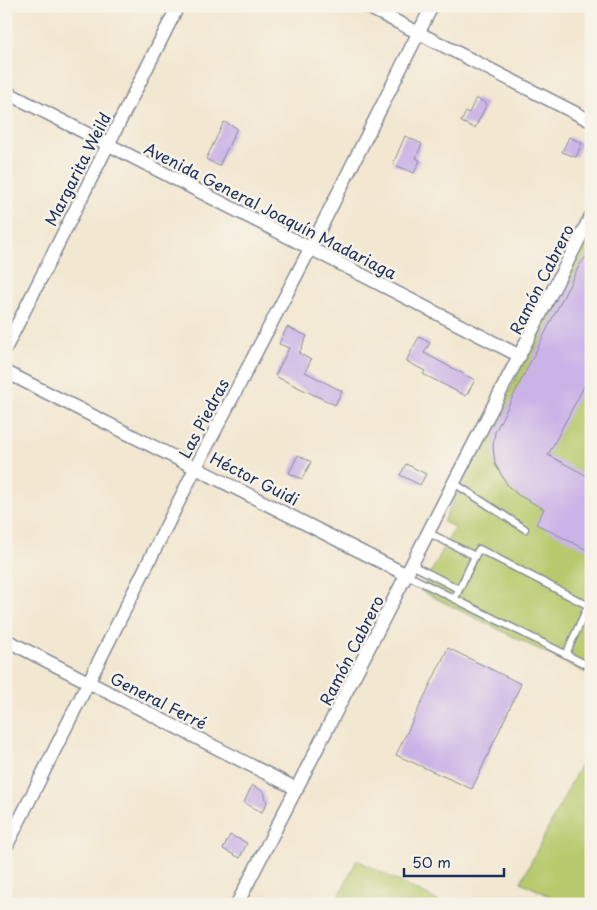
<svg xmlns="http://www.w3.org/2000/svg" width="597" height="910" viewBox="0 0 597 910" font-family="'Playpen Sans',sans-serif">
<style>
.green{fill:#b7c96c;stroke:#697c65}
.building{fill:#cab3e7}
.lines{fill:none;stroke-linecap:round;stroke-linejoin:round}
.lane-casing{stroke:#868b97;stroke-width:9}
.street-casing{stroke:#868b97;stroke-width:15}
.lane{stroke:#fff;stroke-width:6}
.street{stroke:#fff;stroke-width:12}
.labels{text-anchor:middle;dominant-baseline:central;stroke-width:5;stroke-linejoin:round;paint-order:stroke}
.street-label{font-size:16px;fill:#1b2f5e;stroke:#f7f3e8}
</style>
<rect width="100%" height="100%" fill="#f7f3e8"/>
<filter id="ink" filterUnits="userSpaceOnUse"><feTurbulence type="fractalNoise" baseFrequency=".02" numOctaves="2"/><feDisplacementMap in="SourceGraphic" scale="10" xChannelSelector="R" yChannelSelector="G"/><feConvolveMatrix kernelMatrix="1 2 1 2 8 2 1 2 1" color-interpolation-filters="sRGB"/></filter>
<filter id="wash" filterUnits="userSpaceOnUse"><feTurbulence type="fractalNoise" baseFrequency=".0096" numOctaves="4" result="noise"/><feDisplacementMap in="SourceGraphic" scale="20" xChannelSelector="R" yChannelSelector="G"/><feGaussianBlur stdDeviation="1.12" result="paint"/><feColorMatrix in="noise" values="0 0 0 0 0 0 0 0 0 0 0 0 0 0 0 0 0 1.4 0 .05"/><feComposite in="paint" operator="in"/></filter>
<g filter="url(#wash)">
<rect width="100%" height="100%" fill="#f2e7d0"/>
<g class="green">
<path d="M591,228v447l-170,-84 34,-64 -12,-5z"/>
<path d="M591,744v160h-25l-45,-22z"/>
<path d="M357,860l87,44h-109z"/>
</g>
<g id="blocks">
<g class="building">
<path d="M476,98l11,6 -12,24 -14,-6 5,-10 3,1z"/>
<path d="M224,122l13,6 -18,38 -13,-7z"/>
<path d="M405,136l17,8 -6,14 4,2 -6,13 -21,-9z"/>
<path d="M569,137l13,6 -6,14 -14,-5z"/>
<path d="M591,251v122l-43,82 43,23v74l-55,-28 8,-15 -26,-14 -10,-9 -13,-22 -2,-17 2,-15 85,-168z"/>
<path d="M287,327l20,9 -8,17 12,7 -6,12 37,19 -7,14 -60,-29 14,-28 -10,-4z"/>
<path d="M419,337l11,6 -6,10 51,27 -9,16 -43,-22 2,-3 -19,-10z"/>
<path d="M298,455l13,7 -9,17 -13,-6z"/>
<path d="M406,464l20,10 -6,11 -20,-10z"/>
<path d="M448,648l73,36 -49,105 -76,-34z"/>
<path d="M252,785l12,7 3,11 -5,9 -18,-9z"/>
<path d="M230,835l17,8 -7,15 -17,-9z"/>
</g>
</g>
</g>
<g filter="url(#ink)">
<use href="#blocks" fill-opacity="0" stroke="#868b97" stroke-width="1"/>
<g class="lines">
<defs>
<g id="lane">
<path d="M454,483l71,46"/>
<path d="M429,533l46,23 4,-7 112,58"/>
<path d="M412,565l47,24"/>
<path d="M407,575l184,92"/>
<path d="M455,598l20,-42"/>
<path d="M566,654l22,-48"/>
</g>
<g id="street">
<path d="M366,6l225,115"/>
<path d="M6,92l514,264"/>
<path d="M6,347l172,-341"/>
<path d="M6,372l401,203"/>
<path d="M6,640l291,149"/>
<path d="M6,847l190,-380 114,-218 122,-243"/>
<path d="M237,904l354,-688"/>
</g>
</defs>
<use href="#lane" class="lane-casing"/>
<use href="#street" class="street-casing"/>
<use href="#lane" class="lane"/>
<use href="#street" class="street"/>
</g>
</g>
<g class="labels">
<g class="street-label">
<text transform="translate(77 169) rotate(-63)">Margarita Weild</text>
<text transform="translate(271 210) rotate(27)">Avenida General Joaquín Madariaga</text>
<text transform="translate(541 279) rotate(-63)">Ramón Cabrero</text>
<text transform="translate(203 418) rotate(-62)">Las Piedras</text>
<text transform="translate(255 478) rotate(27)">Héctor Guidi</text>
<text transform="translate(351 650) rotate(-63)">Ramón Cabrero</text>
<text transform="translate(159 700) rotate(27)">General Ferré</text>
</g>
</g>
<rect width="597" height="910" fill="none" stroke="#f7f3e8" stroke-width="25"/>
<path d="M404 868v8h100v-8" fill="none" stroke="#1b2f5e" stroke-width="2.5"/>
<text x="412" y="868" font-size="15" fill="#1b2f5e" stroke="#f7f3e8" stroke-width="4" paint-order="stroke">50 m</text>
</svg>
